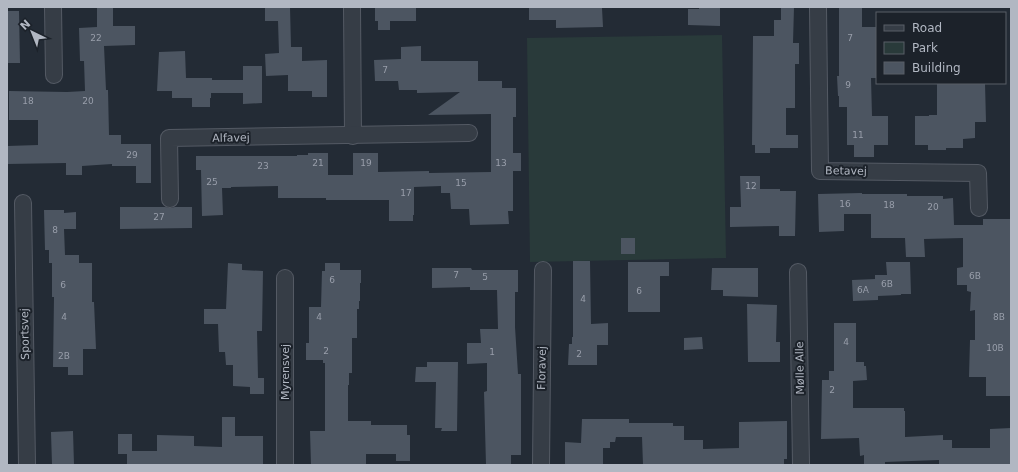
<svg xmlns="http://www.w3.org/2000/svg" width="1018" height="472" viewBox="0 0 1018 472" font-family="'DejaVu Sans',sans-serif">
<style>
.green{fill:#293a3a}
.building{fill:#4c5561}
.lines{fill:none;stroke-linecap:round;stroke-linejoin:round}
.minor-casing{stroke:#545a64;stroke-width:18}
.minor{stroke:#363d46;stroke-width:16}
.labels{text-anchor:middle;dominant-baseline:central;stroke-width:4;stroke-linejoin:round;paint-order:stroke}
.number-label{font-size:9px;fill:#989eaa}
.street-label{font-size:11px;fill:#b1b7c2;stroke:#1c222a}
</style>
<rect width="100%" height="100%" fill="#232b35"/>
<path class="green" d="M722,35l4,223 -196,4 -3,-224z"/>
<g class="building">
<path d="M97,7h16v19h22v19l-31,1 2,44h2l1,45h12v9h30v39h-15v-17h-24v-2l-30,2v9h-16v-12l-59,1v-18l31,-1v-25h-29v-29l58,1 18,-1 -1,-30h-4l-1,-33 18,-1z"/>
<path d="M265,7h25l1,40h11v14l25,-1v37h-15v-6h-24v-16l-22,1 -1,-22 14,-1 -1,-32h-13z"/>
<path d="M375,7h41v14h-26v9h-12v-9h-3z"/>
<path d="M529,7l73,1 1,19 -47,1v-8h-27z"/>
<path d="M699,7h21v19l-32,-1v-16h11z"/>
<path d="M781,7h13l-1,36h6v21h-4v44h-9v27h12v13h-28v5h-15v-8h-3l1,-109h21v-16h7z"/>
<path d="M839,7h23v20h15v51h-6l1,38h16v29h-14v12h-20v-12h-7v-38h-8v-11h-1l-1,-20h2z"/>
<path d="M7,11h12l1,52h-13z"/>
<path d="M421,46v15h57v20h24v7h14v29h-3v36h8v18h-8v40h-5l1,13 -39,1 -1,-16h-18l-1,-16h-9v-7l-27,1v28h-1v6h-24v-21h-63v-2h-48v-12l-47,1v1h-9l1,27 -21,1 -1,-46h-5v-14h101v-1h11v-2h20v22h25v-22h25v19l51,-1v2l62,-1v-58l-63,1 32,-23 -43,1v-3h-18l-1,-9h-23l-1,-21 27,-1v-12z"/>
<path d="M185,51l1,27h26v2h31v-14h19v37l-19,1v-11h-32v5h-1v9h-18v-9h-20v-7h-15l2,-39z"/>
<path d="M937,83h48l1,39h-11v16l-12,1v9h-17v2h-18v-5h-13v-29h14v-1h8z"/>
<path d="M740,176h20v13h20v2h16l-1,45h-16v-10l-49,1v-20h11z"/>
<path d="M862,193v1h45v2h36v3l10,-1 1,27h29v-6h28v177h-25v-19h-17l1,-37h5v-30l-5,1 1,-19 -4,-1v-6h-10v-17l6,-1v-29l-39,1 1,18h-19l-1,-19h-34v-24h-27v17l-25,1 -1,-38z"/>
<path d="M120,207h45l5,1 5,-1h17v21l-72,1z"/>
<path d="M44,210h20v3l12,-1v17h-12l1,26h14v8h13v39h2l2,47h-13v26h-15v-8h-15l1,-70h-2v-34h-3v-13h-4z"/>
<rect x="621" y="238" width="14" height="16"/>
<path d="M573,261h17l1,63 17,-1v22h-11v20h-29l1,-21h3v-7h1z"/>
<path d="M628,262h41v14h-9v36h-32z"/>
<path d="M886,262h24l1,32h-10v1l-23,1v4l-25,1 -1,-21 23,-1v-4h12z"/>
<path d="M228,263l14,1v6l21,1 -1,60h-5l1,47h6v16h-14v-7l-17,-1v-21h-7l-1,-13h-6l-1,-28h-14v-15h22z"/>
<path d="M325,263h15v7h21v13h-1v18h-1v8h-2v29h-5v35h-3v12h-1v36h23v4h36v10h3v26h-14v-7h-30v11h-55l-1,-34h15v-68h-2v-3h-17v-17h3v-36h12l1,-36h3z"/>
<path d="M432,268h39l1,2h46v22h-3v35l3,47h3v81h-10v10h-25l-2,-73 3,-1v-28l-20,1v-21h14l-1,-14h18l-1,-39h-27v-3l-38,1z"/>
<path d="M712,268h46v29l-35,-1v-6h-12z"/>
<path d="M747,304l30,1 -1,37h4v20h-32z"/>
<path d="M834,323h22v39h8v4h2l1,14 -14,1v27h51v3h1v26l38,-2v5h9v8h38v-19l21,-1v37h-72v-5l-54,2v3h-21v-10l-4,1 -1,-18 -38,1 1,-59h7v-9h5z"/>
<path d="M702,337l1,12 -19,1v-12z"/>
<path d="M427,362h31l-1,69h-16l1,-3h-7l1,-46h-21l1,-15h11z"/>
<path d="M222,417h13v19h28v29h-136v-11h-9v-20h14v17h25v-16l37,1v10l28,1z"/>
<path d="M582,419h47v4h44v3h11v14h19v9l36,-1v-26l48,-1v38h-3v6h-141l-1,-28h-26l-1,5h-5v6h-7v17h-38v-23l16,1z"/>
<path d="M73,431l1,34h-22l-1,-33z"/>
</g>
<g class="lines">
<defs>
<g id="minor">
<path d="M53,7l1,68"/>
<path d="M352,7l1,129"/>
<path d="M818,7l2,164 158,2 1,35"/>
<path d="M170,199l-1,-61 300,-5"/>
<path d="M23,203l4,262"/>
<path d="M798,272l3,193"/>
<path d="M285,465v-187"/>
<path d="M541,465l2,-195"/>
</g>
</defs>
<use href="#minor" class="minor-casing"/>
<use href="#minor" class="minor"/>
</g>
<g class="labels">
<g class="number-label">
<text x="96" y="38">22</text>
<text x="850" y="38">7</text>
<text x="385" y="70">7</text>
<text x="848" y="85">9</text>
<text x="28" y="101">18</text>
<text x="88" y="101">20</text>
<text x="858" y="135">11</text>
<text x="132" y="155">29</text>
<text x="318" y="163">21</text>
<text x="366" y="163">19</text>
<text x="501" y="163">13</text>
<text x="263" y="166">23</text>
<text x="212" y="182">25</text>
<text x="461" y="183">15</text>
<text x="751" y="186">12</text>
<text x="406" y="193">17</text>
<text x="845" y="204">16</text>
<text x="889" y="205">18</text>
<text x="933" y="207">20</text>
<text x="159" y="217">27</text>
<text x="55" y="230">8</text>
<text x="456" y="275">7</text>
<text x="975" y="276">6B</text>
<text x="485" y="277">5</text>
<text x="332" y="280">6</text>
<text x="887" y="284">6B</text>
<text x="63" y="285">6</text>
<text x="863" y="290">6A</text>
<text x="639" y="291">6</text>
<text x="583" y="299">4</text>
<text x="64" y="317">4</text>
<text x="319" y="317">4</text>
<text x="999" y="317">8B</text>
<text x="846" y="342">4</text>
<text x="995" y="348">10B</text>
<text x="326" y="351">2</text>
<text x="492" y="352">1</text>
<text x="579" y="354">2</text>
<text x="64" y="356">2B</text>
<text x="832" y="390">2</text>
</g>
<g class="street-label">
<text transform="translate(231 138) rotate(-1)">Alfavej</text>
<text transform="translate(846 171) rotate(1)">Betavej</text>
<text transform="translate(25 334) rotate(-91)">Sportsvej</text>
<text transform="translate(542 368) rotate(-89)">Floravej</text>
<text transform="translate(800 368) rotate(-91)">Mølle Alle</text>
<text transform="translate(285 372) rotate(-90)">Myrensvej</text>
</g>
</g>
<rect width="1018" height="472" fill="none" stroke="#b1b7c2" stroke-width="16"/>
<rect x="876" y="12" width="130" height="72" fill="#1c222a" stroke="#585e67"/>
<rect x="884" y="25" width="20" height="6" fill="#363d46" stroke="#585e67"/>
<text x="912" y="32" font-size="12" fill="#b1b7c2">Road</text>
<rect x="884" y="42" width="20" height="12" fill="#293a3a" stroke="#585e67"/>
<text x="912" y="52" font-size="12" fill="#b1b7c2">Park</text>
<rect x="884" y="62" width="20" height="12" fill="#4c5561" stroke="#585e67"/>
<text x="912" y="72" font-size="12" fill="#b1b7c2">Building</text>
<g transform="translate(32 32) rotate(317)" stroke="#1c222a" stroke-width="3" paint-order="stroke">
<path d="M0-3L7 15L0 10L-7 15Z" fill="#b1b7c2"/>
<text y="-6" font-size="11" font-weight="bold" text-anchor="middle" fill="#b1b7c2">N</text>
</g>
</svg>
